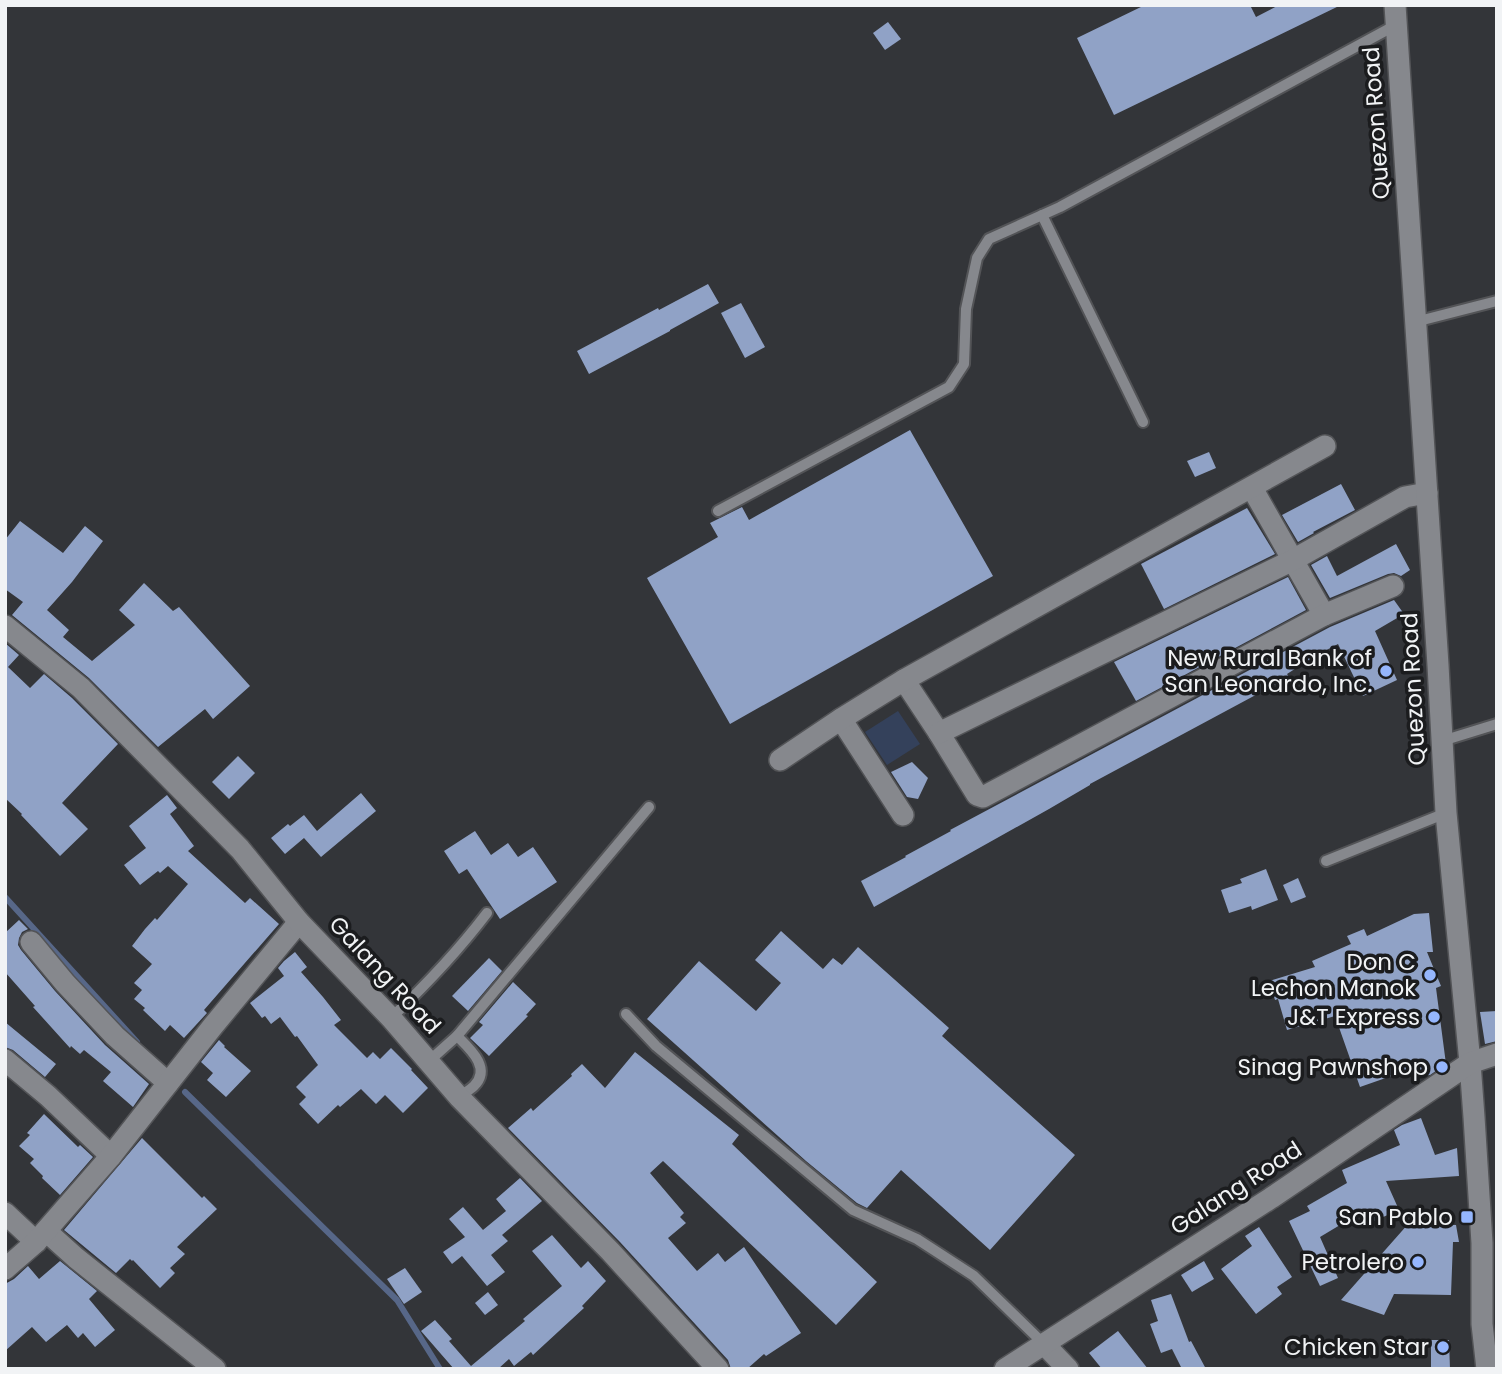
<svg xmlns="http://www.w3.org/2000/svg" width="1502" height="1374" viewBox="0 0 1502 1374" font-family="Poppins,sans-serif">
<style>
.green{fill:#34415b}
.lines{fill:none;stroke-linecap:round;stroke-linejoin:round}
.stream{stroke:#576788;stroke-width:6}
.building{fill:#90a2c6}
.lane-casing{stroke:#535457;stroke-width:14}
.street-casing{stroke:#535457;stroke-width:24}
.secondary-casing{stroke:#535457;stroke-width:24}
.lane{stroke:#86888d;stroke-width:10}
.street{stroke:#86888d;stroke-width:21}
.secondary{stroke:#86888d;stroke-width:21}
.poi-dot{fill:#95b6fd;stroke:#1b1c1e;stroke-width:2.5}
.labels{text-anchor:middle;dominant-baseline:central;stroke-width:7;stroke-linejoin:round;paint-order:stroke}
.street-label{font-size:23px;fill:#f1f3f5;stroke:#1b1c1e}
.poi-label{font-size:23px;fill:#f1f3f5;stroke:#1b1c1e;text-anchor:end}
</style>
<rect width="100%" height="100%" fill="#333539"/>
<path class="green" d="M898,711l22,33 -33,21 -22,-33z"/>
<g class="lines">
<g class="stream">
<path d="M5,897l132,145"/>
<path d="M185,1092l212,208 43,69"/>
</g>
</g>
<g class="building">
<path d="M1145,5h105l6,12 23,-12h62l-227,110 -37,-77z"/>
<path d="M888,22l13,17 -16,11 -12,-17z"/>
<path d="M708,284l11,19 -49,27v1l-81,43 -12,-23 81,-43 1,2z"/>
<path d="M741,303l24,44 -20,11 -24,-45z"/>
<path d="M910,430l83,146 -263,148 -83,-146 71,-41 -8,-14 32,-16 7,13z"/>
<path d="M1209,452l7,16 -21,9 -8,-16z"/>
<path d="M1341,484l14,26 -42,22 1,1 -16,9 -16,-27z"/>
<path d="M1247,508l28,46 -111,55 -23,-45z"/>
<path d="M20,521l43,32 22,-27 18,15 -31,41 -25,28 22,20 -6,7 29,24 43,-36 -16,-15 25,-27 29,28 6,-4 71,79 -37,33 -8,-10 -47,38 -69,-69 -77,-63 11,-13 -18,-13v-49z"/>
<path d="M1396,544l14,26 -9,6 -7,-3 -6,1 -58,24 -19,-33 16,-9 10,20z"/>
<path d="M1288,577l18,33 -170,91 -22,-39z"/>
<path d="M1394,600l10,14 -29,17 22,49 -34,16 -25,-52 -23,12 -28,18 2,3 -199,107v1l-41,24 -175,98 -13,-26 45,-24 -1,-1 46,-25 -1,-1 380,-203z"/>
<path d="M5,643l14,12 -11,12 22,21 14,-14 28,24 46,46 -56,59 26,26 -28,27 -39,-41 1,-1 -17,-16z"/>
<path d="M238,756l17,17 -26,26 -17,-17z"/>
<path d="M912,762l16,16 -10,21 -11,-2 -16,-25z"/>
<path d="M361,793l15,18 -55,46 -17,-19 -19,16 -14,-16 17,-14 2,2 14,-11 13,16z"/>
<path d="M167,795l10,13 -7,6 24,32 -6,5 57,52 5,-5 29,26 -75,86 3,3 -23,25 -14,-13 -5,6 -22,-21 2,-2 -11,-9 8,-9 -8,-7 18,-19 -20,-18 13,-17 10,-11 2,2 31,-36 -20,-18 -8,7 -2,-2 -18,14 -16,-20 22,-17 -17,-22z"/>
<path d="M475,831l16,24 17,-12 10,14 15,-10 24,35 -57,37 -33,-50 -8,5 -15,-23z"/>
<path d="M1266,869l12,31 -26,10 -1,-4 -22,7 -8,-23 21,-7 -2,-4z"/>
<path d="M1298,878l8,19 -15,6 -8,-18z"/>
<path d="M1429,913l4,39h-6l14,34 -5,2 10,76 -16,11 -9,1 -1,-10 -60,21 -25,-71 -48,14 -9,-31 -3,1 -6,-19 46,-14 -3,-6 39,-17 -4,-8 17,-7 3,7 47,-22z"/>
<path d="M19,920l9,9 -6,3 -3,6 -1,7 3,5 34,41 50,54 44,39 -16,23 -30,-26 8,-9 -27,-22 -4,4 -9,-8 -1,2 -37,-41 2,-1 -30,-34v-39z"/>
<path d="M781,931l42,38 10,-11 9,7 16,-18 91,81 -7,8 133,119 -85,95 -89,-80 -34,38 -10,-5 -51,-42 -159,-142 52,-58 57,50 25,-28 -26,-23z"/>
<path d="M295,952l12,15 -6,5 22,25 18,23 -7,5 33,33 6,-6 7,7 11,-11 21,21 -1,1 17,18 -25,25 -18,-18 -9,9 -15,-15 -21,18 -2,-2 -20,19 -19,-20 7,-7 -10,-10 22,-22 -21,-29 -2,1 -15,-20 -9,7 -6,-8 -3,2 -12,-15 34,-27 -6,-8 6,-7z"/>
<path d="M489,958l13,13 -34,40 -16,-15z"/>
<path d="M513,982l23,22 -10,11 2,1 -39,40 -19,-18 13,-13 -4,-3z"/>
<path d="M1497,1011v30l-12,3 -5,-32z"/>
<path d="M5,1022l51,42 -11,13 -32,-27 -8,-3z"/>
<path d="M219,1040l6,6 -1,1 27,24 -25,26 -19,-17 6,-7 -12,-11z"/>
<path d="M635,1052l104,83 -7,9 145,138 -41,43 -173,-164 -13,12 34,40 -4,4 6,6 -18,15 29,33 21,-18 7,9 19,-15 57,86 -35,23 -2,-2 -17,15h-16l-3,-9 -108,-118 -112,-114 23,-20 2,3 39,-35 -1,-2 11,-10 23,24z"/>
<path d="M44,1114l34,33 2,-2 13,12 -33,38 -18,-17 1,-2 -13,-13 4,-4 -15,-13 11,-11 -3,-2z"/>
<path d="M1421,1118l14,37 22,-7 2,28 -73,5 13,29 -34,15 -5,-12 -40,24 18,41 -18,8 -31,-65 21,-10 -3,-5 40,-23 -5,-13 58,-25 -6,-15 8,-5z"/>
<path d="M142,1138l60,60 2,-2 13,13 -40,38 8,7 -15,14 5,5 -15,15 -27,-28 -1,1 -2,-2 -14,14 -52,-43z"/>
<path d="M520,1178l22,23 -40,34 6,6 -17,14 14,17 -18,14 -25,-30 -10,8 -9,-12 22,-15 -16,-18 14,-12 20,23 23,-19 -10,-12z"/>
<path d="M1409,1223l47,2 3,17h-6l-2,53 -57,-1 -10,21 -43,-15z"/>
<path d="M1259,1227l33,50 -15,10 5,7 -26,20 -35,-45 31,-23 -7,-10z"/>
<path d="M552,1235l29,33 7,-7 18,20 -24,25 2,2 -51,47 -2,-3 -17,14 -5,-7 -11,10h-44l-33,-38 14,-11 17,19 -3,2 22,25 54,-45 -2,-2 39,-33 -30,-35z"/>
<path d="M60,1261l37,30 -8,8 26,31 -20,17 -12,-14 -5,5 -11,-13 -21,17 -14,-15 -27,24v-67l9,-5 14,-13 11,13z"/>
<path d="M1204,1261l10,18 -22,13 -11,-17z"/>
<path d="M405,1268l17,24 -18,12 -17,-25z"/>
<path d="M488,1292l10,13 -13,10 -10,-12z"/>
<path d="M1171,1294l18,48 2,-1 15,28h-24l-10,-20 -11,4 -11,-29 8,-3 -7,-21z"/>
<path d="M1118,1331l30,38h-46l-13,-16z"/>
<path d="M1431,1340h18l1,29h-19z"/>
</g>
<g class="lines">
<defs>
<g id="lane">
<path d="M1042,215l101,207"/>
<path d="M1415,322l82,-21"/>
<path d="M718,511l231,-124 15,-23 2,-55 11,-51 12,-19 71,-32 336,-182"/>
<path d="M1442,741l55,-17"/>
<path d="M1326,861l120,-48"/>
<path d="M626,1014l30,32 197,164 64,29 57,37 70,68"/>
<path d="M391,1018c35,-33 67,-67 96,-105"/>
<path d="M457,1036c13,13 35,32 17,50 -4,4 -10,7 -15,11"/>
<path d="M429,1061l28,-25 192,-229"/>
</g>
<g id="street">
<path d="M1252,488l72,127"/>
<path d="M904,680l35,53 38,62 6,2 341,-182 69,-29"/>
<path d="M841,719l62,96"/>
<path d="M939,733l354,-173 112,-63 22,-4"/>
<path d="M780,760l61,-41 63,-39 421,-234"/>
<path d="M31,942l34,41 50,53 53,47"/>
<path d="M5,1060l43,36 63,60"/>
<path d="M5,1213l31,29"/>
<path d="M46,1231l30,27 139,111"/>
<path d="M5,1269l31,-27 75,-86 102,-130 86,-104"/>
<path d="M1044,1344l24,25"/>
</g>
<g id="secondary">
<path d="M1395,5l43,660 8,148 24,250 4,54 8,126v81l5,45"/>
<path d="M5,626l76,62 159,161 59,73 92,96 68,79 151,154 108,118"/>
<path d="M1005,1369l266,-171 199,-135 27,-9"/>
</g>
</defs>
<use href="#lane" class="lane-casing"/>
<use href="#street" class="street-casing"/>
<use href="#secondary" class="secondary-casing"/>
<use href="#lane" class="lane"/>
<use href="#street" class="street"/>
<use href="#secondary" class="secondary"/>
</g>
<g class="poi-dot">
<circle cx="1386" cy="671" r="7"/>
<circle cx="1430" cy="975" r="7"/>
<circle cx="1434" cy="1017" r="7"/>
<circle cx="1442" cy="1067" r="7"/>
<rect x="1460" y="1210" width="14" height="14" rx="3.5"/>
<circle cx="1418" cy="1262" r="7"/>
<circle cx="1443" cy="1347" r="7"/>
</g>
<g class="labels">
<g class="street-label">
<text transform="translate(1376 123) rotate(-94)">Quezon Road</text>
<text transform="translate(1413 689) rotate(-93)">Quezon Road</text>
<text transform="translate(385 975) rotate(47)">Galang Road</text>
<text transform="translate(1236 1188) rotate(-33)">Galang Road</text>
</g>
<g class="poi-label">
<text x="1372" y="658">New Rural Bank of<tspan x="1372" dy="26">San Leonardo, Inc.</tspan></text>
<text x="1416" y="962">Don C<tspan x="1416" dy="26">Lechon Manok</tspan></text>
<text x="1420" y="1017">J&amp;T Express</text>
<text x="1428" y="1067">Sinag Pawnshop</text>
<text x="1453" y="1217">San Pablo</text>
<text x="1404" y="1262">Petrolero</text>
<text x="1429" y="1347">Chicken Star</text>
</g>
</g>
<rect width="1502" height="1374" fill="none" stroke="#f1f3f5" stroke-width="14"/>
</svg>
